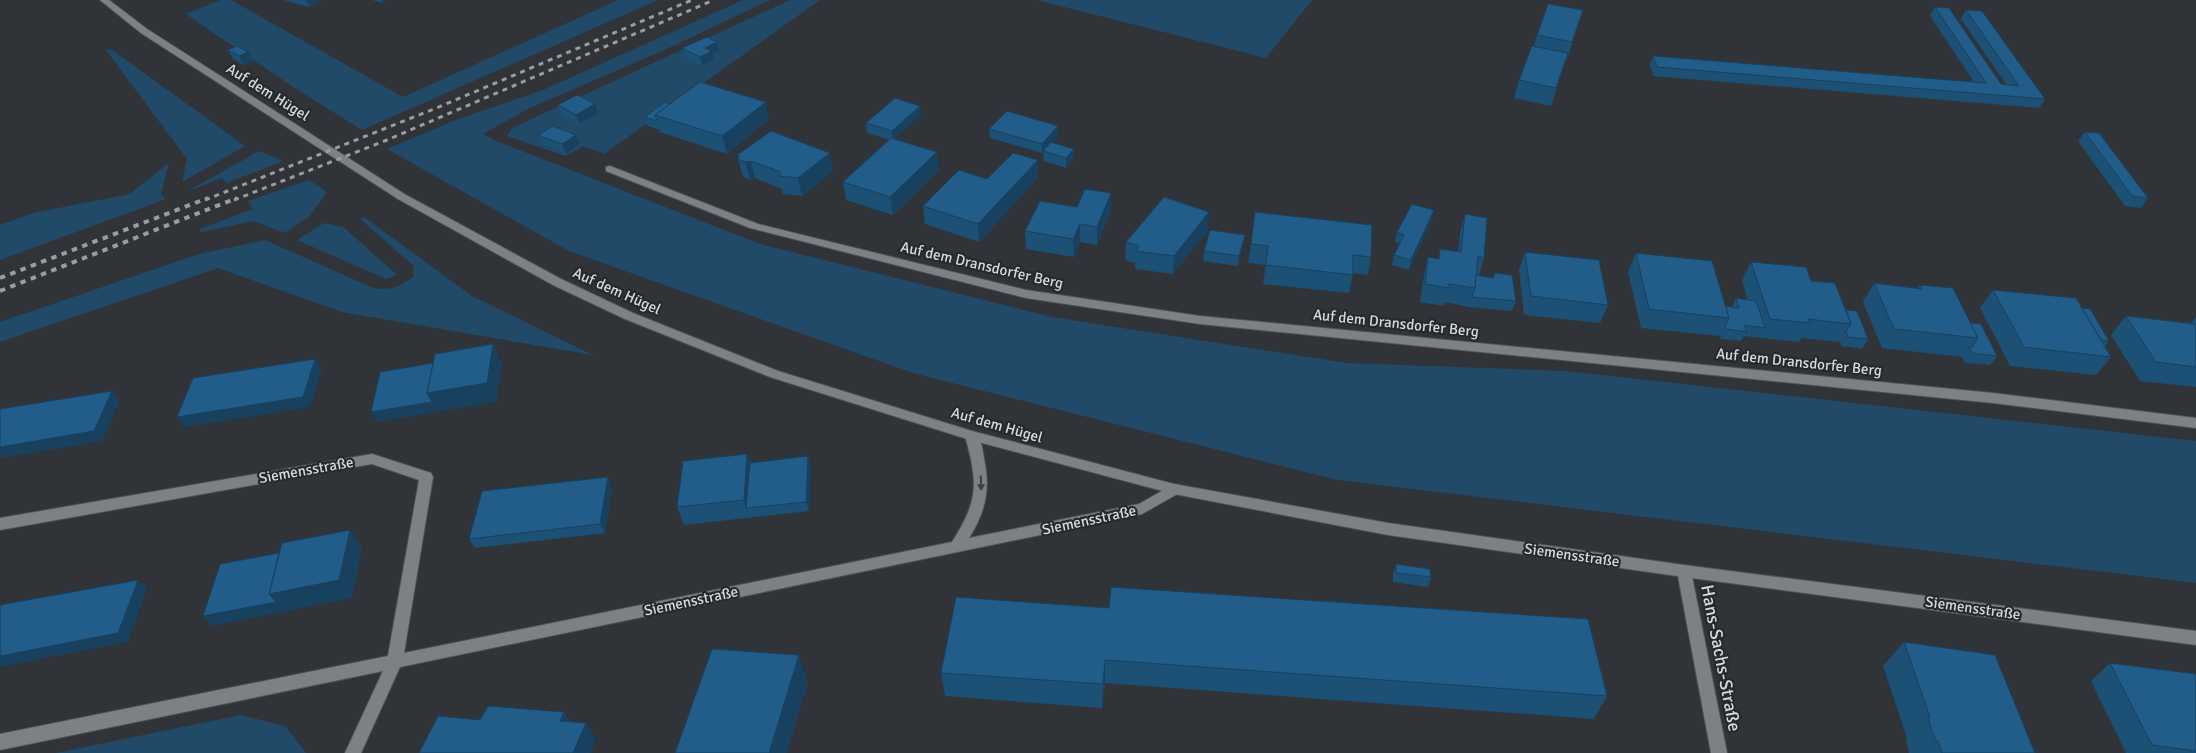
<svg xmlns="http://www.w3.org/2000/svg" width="2196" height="753" viewBox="0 0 2196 753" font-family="Signika,sans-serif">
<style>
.green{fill:#214a69}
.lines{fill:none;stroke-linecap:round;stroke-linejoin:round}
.street-casing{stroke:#4d5154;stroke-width:2}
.secondary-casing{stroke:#4d5154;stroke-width:2}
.street{fill:#7d8185;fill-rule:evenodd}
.secondary{fill:#7d8185;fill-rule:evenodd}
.rail-far1{stroke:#9a9d9f;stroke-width:3;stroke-dasharray:5 5;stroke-linecap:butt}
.rail{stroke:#9a9d9f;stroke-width:4;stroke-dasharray:5.5 5.5;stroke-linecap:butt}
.wall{fill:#1c5075}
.shaded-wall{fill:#17415f}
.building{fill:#215d88;stroke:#17415f}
.oneway{fill:#3c4044}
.labels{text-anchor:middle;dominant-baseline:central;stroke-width:4.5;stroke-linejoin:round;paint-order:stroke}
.street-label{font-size:15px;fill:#d7d9db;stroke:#262a2e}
.near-street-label{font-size:18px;fill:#d7d9db;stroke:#262a2e}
</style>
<rect width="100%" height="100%" fill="#303438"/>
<g class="green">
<path d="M220,0h11l172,97 215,-97h40l-296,130 -72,-45 -104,-71z"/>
<path d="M743,0h27l-99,47 -143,62 -45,25 11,6 266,104 292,73 294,46 220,8 630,70v142l-858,-103 -425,-107 -344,-122 -182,-102 71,-30 85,-29z"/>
<path d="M790,0h30l-216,154 -20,-8 -19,10 -58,-20 5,-8z"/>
<path d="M1037,0h275l-46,58z"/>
<path d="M111,49l134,97 -63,36 5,-23 -81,-109z"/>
<path d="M259,151l24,10 -56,22 -5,-5 -36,14z"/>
<path d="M169,163l-8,31 5,5 -166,61v-35l33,-12 97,-19z"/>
<path d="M309,180l18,12 -17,24 -26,17 -30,-12 -53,11 -1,-3 53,-20 -5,-8z"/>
<path d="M364,217l108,79 121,59 -251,-43 -124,-44 -218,74v-20l199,-68 66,-14 108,48c15,3 28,-1 40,-11l1,-11 -54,-47z"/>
<path d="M324,223l19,4 53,47 -1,2 -9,3 -89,-39z"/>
<path d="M241,715l44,11 21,27h-250z"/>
</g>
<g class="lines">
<defs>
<g id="street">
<path d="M610,166l148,58 268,66 174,26 793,77 203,25v10l-203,-25 -793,-79 -174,-26 -276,-70 -144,-57v-4z"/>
<path d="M972,431l5,2c4,7 6,17 7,26 7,30 1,54 -15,79l170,-34 35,-20 5,1 2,4 -2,4 -37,21 -742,153 -39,86h-16l38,-82 -383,79v-16l388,-78 31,-176 -47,-16 -372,66v-12l372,-64 59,19 2,4 -29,176 548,-111c27,-42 26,-59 13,-106l2,-3z"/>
<path d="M1684,565l5,2 2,4 36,182h-16l-34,-182 2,-4z"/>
</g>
<path id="secondary" d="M100,0h9l38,29 259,166 155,84 72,34 145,58 194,60 202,53 214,39 296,42 512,66v14l-512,-68 -296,-42 -214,-41 -207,-55 -197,-62 -145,-58 -72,-34 -155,-86 -257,-166z"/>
</defs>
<use href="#street" class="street-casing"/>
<use href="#secondary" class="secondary-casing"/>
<use href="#street" class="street"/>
<use href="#secondary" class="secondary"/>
<g class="rail-far1">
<path d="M205,200l229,-91 258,-109"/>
<path d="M234,200l153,-60 327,-140"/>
</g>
<g class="rail">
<path d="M0,278l208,-80"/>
<path d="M0,291l237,-93"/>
</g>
</g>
<g class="wall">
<path d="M285,0h36l-12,7 -23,-6z"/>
<path d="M372,0h16l-5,3z"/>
<path d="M1935,7l66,77h5l-45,-65 5,-9 79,89 -6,9 -386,-32 -3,-11 3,-9 321,26 -44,-66z"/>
<path d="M1583,10l-16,49h-1l-15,47 -37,-8 5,-18 15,-34 3,-11z"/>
<path d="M682,48l37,3 -7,3 2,6 -12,6 -17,-9z"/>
<path d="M228,50l25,11 -9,4 -11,-6z"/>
<path d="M670,104l99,15 -42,35 -67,-22v-2l-12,-4 -3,-9z"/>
<path d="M558,105l40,9 -19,10 -18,-9z"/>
<path d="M920,106l1,9 -27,24 45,31 -46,45 -47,-15 -3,-18 47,-42 -23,-7 -1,-10z"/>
<path d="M1058,126v9l-6,7 22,17 -8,9 -22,-7 -1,-9 -1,1 -52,-15 -1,-9z"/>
<path d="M2085,132l63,66 -7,10 -16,-2 -47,-65z"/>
<path d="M538,135h38l4,9 -14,10 -24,-10z"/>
<path d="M737,155l96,16 -31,25 -19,-2 -1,-5 -27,-11 -5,2 -7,-3z"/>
<path d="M1038,160v18l-59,64 -54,-18 -2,-18 64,-27z"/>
<path d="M1111,193v18l-14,34 -17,-3 -6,15 -48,-8 -1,-18 52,-24z"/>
<path d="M1465,214l19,44 -5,17 37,26 -4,10 -43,-4 -24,-5 -1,4 -24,-4 4,-27 4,-18 10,2 2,-10 18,3 2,-19z"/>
<path d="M1432,219l-23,51 -17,-5 2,-10 6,-11 -5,-2 2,-10z"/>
<path d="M1208,230l-35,44 -38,-5v-6l-10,-3 1,-18z"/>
<path d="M1245,235l-2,10 -5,21 -35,-5 1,-10z"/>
<path d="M1251,244l120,13 -3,18 -15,-2 -4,20 -86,-9 3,-19 -18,-2z"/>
<path d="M1525,252l83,53 -8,18 -76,-8 -5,-45z"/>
<path d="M1636,253l90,53 6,1 4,-9 12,2 -6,-20 9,-18 60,19 35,29 22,29 -6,10 -20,-3 -2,-4 -38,-4 -3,4 -55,-6 -3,5 -20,-2 -1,-3 -79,-8 -13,-56z"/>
<path d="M1874,283l44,5 2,-3 50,38 27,33 -7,9 -25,-2 -3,-6 -80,-9 -19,-46z"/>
<path d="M1993,290l89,18 27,33 -4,5 6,11 -15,18 -86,-9 -30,-58z"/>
<path d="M2126,316l65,7 4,-5 1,1v68l-56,-6 -29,-46z"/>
<path d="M747,454l3,9 61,3 -2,45 -125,14 -7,-18z"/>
<path d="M612,487l-7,46 -130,15 -6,-9z"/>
<path d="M1396,564l35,13 -3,10 -35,-5v-8z"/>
<path d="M956,597l651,99 -13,23 -489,-36 -3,25 -157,-12 -4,-23z"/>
<path d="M1904,642l131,111h-126l-3,-13 1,-2 -24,-72z"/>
<path d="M2110,663l86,11v79h-70l-35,-72z"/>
</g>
<g class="shaded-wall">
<path d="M306,0h15l-12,7z"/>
<path d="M382,0h6l-5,3z"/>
<path d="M717,42l2,9 -7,3 2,6 -12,6 -2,-9 5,-9z"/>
<path d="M248,52l5,9 -9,4 -5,-9z"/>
<path d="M766,102l3,17 -42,35 -5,-18z"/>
<path d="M595,104l3,10 -19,10 -3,-9z"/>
<path d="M920,106l1,9 -28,26 -1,-10z"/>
<path d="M1058,126v9l-16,18v-9z"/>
<path d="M576,135l4,9 -14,10 -4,-10z"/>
<path d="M1074,149v10l-8,9v-10z"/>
<path d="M937,152l2,18 -46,45 -3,-18z"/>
<path d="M830,153l3,18 -31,25 -4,-18z"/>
<path d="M1038,160v18l-59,64 -1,-18z"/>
<path d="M751,161l4,17 -5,2 -5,-18z"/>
<path d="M1111,193v18l-14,34v-18z"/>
<path d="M1434,210l-2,9 -23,51 2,-10z"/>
<path d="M1209,212l-1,18 -35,44 1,-18z"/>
<path d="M1080,224v18l-6,15 -1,-18z"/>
<path d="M1245,235l-2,10 -5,21 1,-10z"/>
<path d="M493,344l9,19 -6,39 -119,20 -6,-10 56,-19z"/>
<path d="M315,359l7,10 -12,38 -125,20 -8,-10z"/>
<path d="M112,391l8,10 -18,40 -102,17v-11z"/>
<path d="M747,454l6,19 -7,35 -2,-8z"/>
<path d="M808,456l3,10 -2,45 -3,-9z"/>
<path d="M608,477l4,10 -7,46 -5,-9z"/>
<path d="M350,530l12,18 -10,50 -140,28 -9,-10 66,-22z"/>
<path d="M138,580l9,9 -19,53 -128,25v-11z"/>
<path d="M799,655l9,28 -21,70h-18z"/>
<path d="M1105,660v23l-3,25 1,-24z"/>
<path d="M564,712l10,17 -14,-8z"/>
<path d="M586,723l10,17 -5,13h-18z"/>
</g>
<g class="building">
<path d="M1548,4l35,6 -11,32 -35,-7z"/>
<path d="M1935,7l14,1 52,76 18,2 -53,-76 16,1 63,88 -388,-32 -4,-11 333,27z"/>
<path d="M707,37l10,5 -12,6 7,3 -12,6 -18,-9z"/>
<path d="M237,46l11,6 -9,4 -11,-6z"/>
<path d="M1532,46l36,7 -12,35 -37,-8z"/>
<path d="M700,82l66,20 -44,34 -67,-21z"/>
<path d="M577,95l18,9 -19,11 -18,-10z"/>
<path d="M895,98l25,8 -28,25 -26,-8z"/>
<path d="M665,102l5,2 -15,11 2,6 -12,-4z"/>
<path d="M1007,111l51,15 -16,18 -53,-15z"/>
<path d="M553,126l23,9 -14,9 -24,-9z"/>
<path d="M771,131l59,22 -32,25 -19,-2 2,-4 -30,-11 -6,1 -7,-3 1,-3 -2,-1z"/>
<path d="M2085,132l14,1 49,65 -16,-2z"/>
<path d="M891,138l46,14 -47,45 -47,-15z"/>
<path d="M1051,142l23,7 -8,9 -23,-7z"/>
<path d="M1013,153l25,7 -60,64 -55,-18 36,-36 28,9z"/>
<path d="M1085,189l26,4 -14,34 -17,-3 -7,15 -48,-8 15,-30 37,6z"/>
<path d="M1164,197l45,15 -35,44 -38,-5 3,-5 -13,-4z"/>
<path d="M1412,204l22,6 -23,50 -17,-5 10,-20 -7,-3z"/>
<path d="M1255,212l117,13 -1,32 -18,-2v20l-87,-10 2,-19 -17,-2z"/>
<path d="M1465,214l22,4 -3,40 -6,-2 -3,32 -26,-4v4l-24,-4 3,-27 11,2 1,-10 21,3z"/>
<path d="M1210,230l35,5 -6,21 -35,-5z"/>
<path d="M1525,252l74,8 9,45 -77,-9z"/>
<path d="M1636,253l76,8 17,57 -80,-9z"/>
<path d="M1751,262l55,5 5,14 24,2 16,41 -43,-5 2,4 -40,-4z"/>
<path d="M1495,273l17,2 4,26 -44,-4 3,-9 1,-13 17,3z"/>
<path d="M1874,283l48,6 -2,-4 33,3 25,50 -84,-9z"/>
<path d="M1993,290l83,8 35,59 -87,-10z"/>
<path d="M1736,298l20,3 9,27 -21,-3 3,7 -21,-3 -1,-3 4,-8 -3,-12 13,2z"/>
<path d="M2082,308l8,1 19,32 -8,-1z"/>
<path d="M1846,310l11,1 11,28 -20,-2 -2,-5 5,-8z"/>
<path d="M2126,316l70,8v43l-40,-5z"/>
<path d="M1970,323l11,1 16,32 -25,-3 -3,-6h3l6,-9z"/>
<path d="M493,344l-6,39 -60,10 8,-39z"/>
<path d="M315,359l-12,38 -126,20 16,-39z"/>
<path d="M433,363l-6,30 5,9 -61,10 9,-40z"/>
<path d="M112,391l-18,40 -94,16v-38z"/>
<path d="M747,454l-3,46 -67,7 6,-46z"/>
<path d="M808,456l-2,46 -60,6 4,-45z"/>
<path d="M608,477l-8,47 -131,15 13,-48z"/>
<path d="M350,530l-11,50 -70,14 13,-51z"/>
<path d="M279,553l-10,41 7,8 -73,14 17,-52z"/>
<path d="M1396,564l34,5 1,8 -35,-4z"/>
<path d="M138,580l-20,53 -118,23v-51z"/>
<path d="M1111,587l477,32 19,77 -502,-36 -2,24 -162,-11 15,-76 153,11z"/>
<path d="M1904,642l91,13 40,98h-93l-4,-12h-2l-5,-13 -3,-11h2z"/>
<path d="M712,649l87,6 -30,98h-94z"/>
<path d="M2110,663l86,11v77l-44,-6z"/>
<path d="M488,706l76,6 -4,9 26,2 -13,30h-154l19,-37 42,4z"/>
</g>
<defs><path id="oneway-solid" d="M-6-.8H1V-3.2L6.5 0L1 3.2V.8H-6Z" transform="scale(1.25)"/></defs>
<use class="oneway" href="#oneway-solid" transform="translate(981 483) rotate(89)"/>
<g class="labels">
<g class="street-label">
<text transform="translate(268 92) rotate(32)">Auf dem Hügel</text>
<text transform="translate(982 265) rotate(13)">Auf dem Dransdorfer Berg</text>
<text transform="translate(617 291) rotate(24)">Auf dem Hügel</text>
<text transform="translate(1396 323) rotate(6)">Auf dem Dransdorfer Berg</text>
<text transform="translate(1799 362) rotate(6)">Auf dem Dransdorfer Berg</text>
<text transform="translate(997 425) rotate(16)">Auf dem Hügel</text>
<text transform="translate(306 470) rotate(-10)">Siemensstraße</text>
<text transform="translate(1089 520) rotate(-12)">Siemensstraße</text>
<text transform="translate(1572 555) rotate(8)">Siemensstraße</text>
<text transform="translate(691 601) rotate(-12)">Siemensstraße</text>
<text transform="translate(1973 608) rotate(8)">Siemensstraße</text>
</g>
<g class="near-street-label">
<text transform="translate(1721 658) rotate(79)">Hans-Sachs-Straße</text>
</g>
</g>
</svg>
